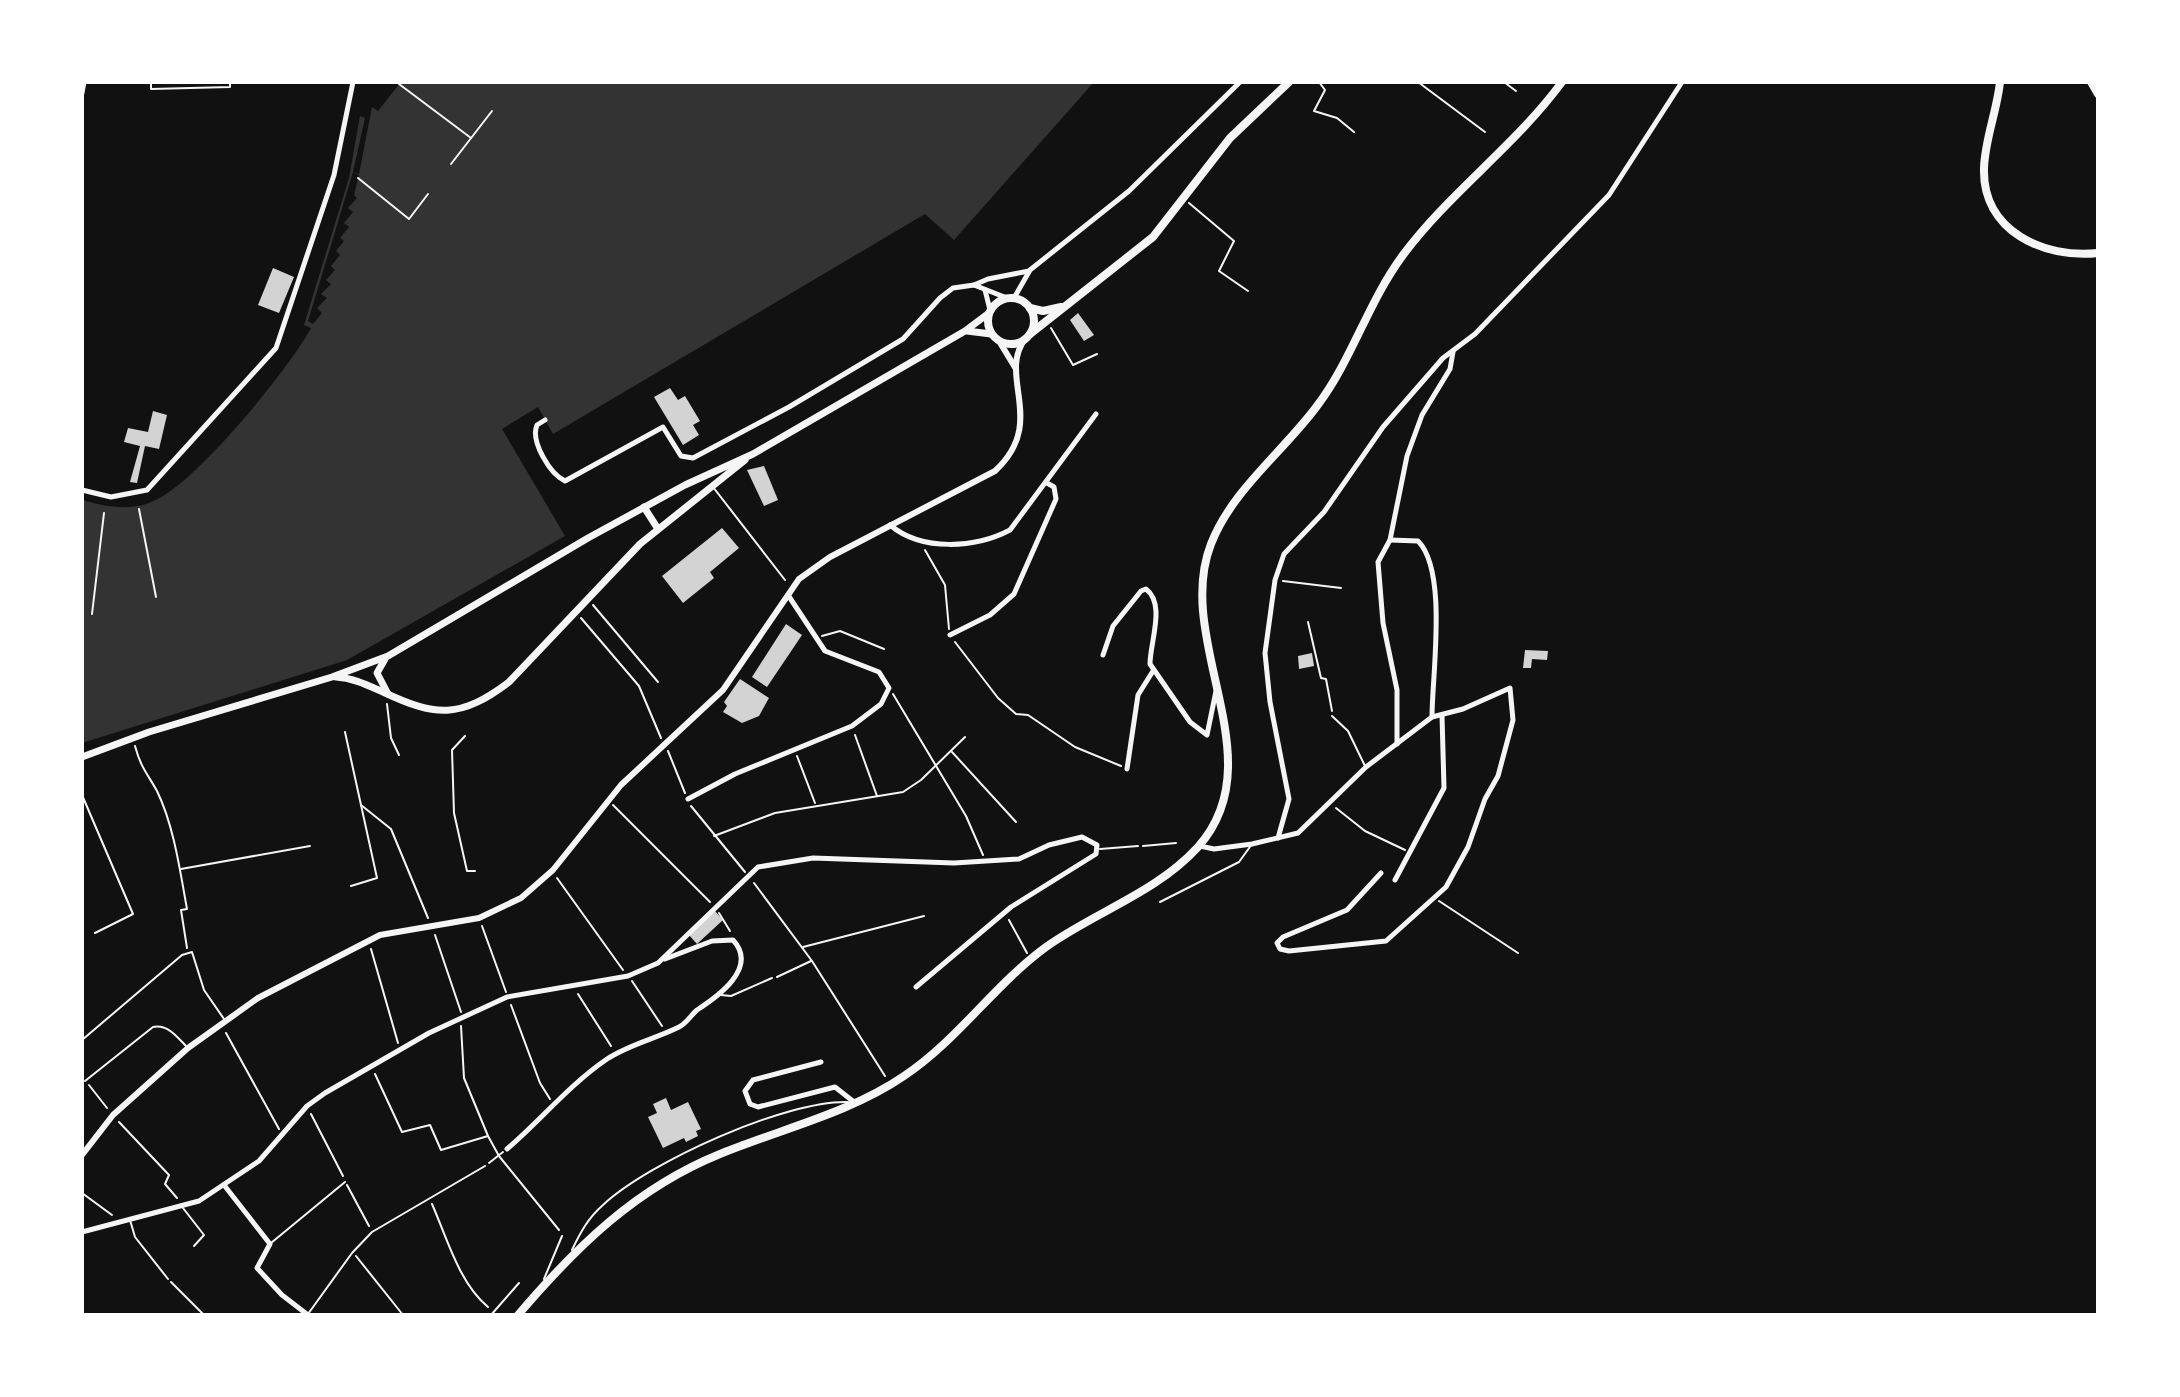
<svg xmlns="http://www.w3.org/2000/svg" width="2180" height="1397" viewBox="0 0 2180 1397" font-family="Commissioner,sans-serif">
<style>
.water{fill:#333}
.pier{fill:#111}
.building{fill:#d3d3d3}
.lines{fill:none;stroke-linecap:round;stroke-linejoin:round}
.path{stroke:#f5f5f5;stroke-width:2}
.service{stroke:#f5f5f5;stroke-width:2}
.minor{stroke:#f5f5f5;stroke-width:5}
.tertiary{stroke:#f5f5f5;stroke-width:6}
.secondary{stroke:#f5f5f5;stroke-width:7}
.primary{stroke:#f5f5f5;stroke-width:8}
</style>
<rect width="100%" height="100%" fill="#111"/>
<path class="water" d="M401,82h693l-140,158 -29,-26 -372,220 -15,-27 -36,22 63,107 -218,124 -265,83v-243c22,6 44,11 67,3 42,-13 140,-134 162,-175l-7,-3 45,-147 11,-62 5,2 -12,54 6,2 13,-67 6,4z"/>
<path class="pier" d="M353,172l6,3 -5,20 3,3 -9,10 5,4 -9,11 5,4 -9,11 4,3 -8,10 4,4 -9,11 4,4 -9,10 5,4 -10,10 6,4 -10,10 5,5 -9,11 -5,-3z"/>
<g class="building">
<path d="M273,268l21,9 -15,36 -21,-8z"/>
<path d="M1078,313l16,22 -10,6 -14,-21z"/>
<path d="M670,388l8,12 7,-4 15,25 -7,4 6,10 -16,10 -29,-48z"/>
<path d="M153,411l14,4 -8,34 -14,-3 -8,37 -7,-1 10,-36 -16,-4 4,-14 20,4z"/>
<path d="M764,466l14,34 -14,6 -17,-36z"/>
<path d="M722,528l17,20 -29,24 4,6 -31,25 -21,-27z"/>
<path d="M786,624l16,11 -35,52 -15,-10z"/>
<path d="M1525,650l23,1 -1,9 -15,-1 -1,9h-8z"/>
<path d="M1312,653l2,13 -15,3 -1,-13z"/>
<path d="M740,679l29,19 -10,18 -17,7 -19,-11 4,-6 -3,-4z"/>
<path d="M715,911l8,9 -26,24 -8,-9z"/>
<path d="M666,1098l5,12 17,-8 13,27 -5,2 2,5 -12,6 -2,-4 -21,10 -15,-31 9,-4 -4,-9z"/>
</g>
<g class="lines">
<g class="path">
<path d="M151,82v7l79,-2v-5"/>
<path d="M1319,82l6,8 -11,21 23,7 17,14"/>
<path d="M1418,82l67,50"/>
<path d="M1504,82l12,9"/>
<path d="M514,83l1,-1"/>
<path d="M399,84l72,54"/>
<path d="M451,164l41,-53"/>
<path d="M358,178l51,41 19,-25"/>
<path d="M1189,203l45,38 -15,30 29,20"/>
<path d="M1051,328l22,37 24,-11"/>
<path d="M139,509l17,88"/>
<path d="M925,550l20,35 4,44"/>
<path d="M1283,581l58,7"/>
<path d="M593,605l65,77"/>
<path d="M92,614l12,-101"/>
<path d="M581,618l58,68 22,52"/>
<path d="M1308,622l13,56 5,1 6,32"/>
<path d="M822,636l18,-5 44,18"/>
<path d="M955,642l43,56 18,16 12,1 47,32 46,19"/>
<path d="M893,694l73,122 17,39"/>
<path d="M387,704l4,34 8,17"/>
<path d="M345,732l32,146 -26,8"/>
<path d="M855,735l22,61"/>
<path d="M465,736l-13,14 2,63 13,58h8"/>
<path d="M135,746c6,22 12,27 22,45 17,35 23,80 30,118l-6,1 6,38"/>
<path d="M668,751l17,42"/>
<path d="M952,752l64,70"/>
<path d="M797,756l18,47"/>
<path d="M82,795l51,119 -38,19"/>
<path d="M361,805l30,24 37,89"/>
<path d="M613,805l97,97"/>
<path d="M691,806l54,66"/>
<path d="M1336,808l29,23 40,19"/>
<path d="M714,836l61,-23 128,-21 18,-12 44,-43"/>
<path d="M1143,846l33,-3"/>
<path d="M181,869l129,-23"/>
<path d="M557,878l66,92"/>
<path d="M754,883l58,78 73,115"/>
<path d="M1439,901l79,52"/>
<path d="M719,913l11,18"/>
<path d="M1009,920l18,33"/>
<path d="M482,926l24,66"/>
<path d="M435,935l26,77"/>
<path d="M803,947l121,-31"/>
<path d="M371,949l27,94"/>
<path d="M777,977l34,-16"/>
<path d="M632,981l30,45"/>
<path d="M578,994l33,52"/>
<path d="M511,1005l29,78 10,16"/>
<path d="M461,1026l3,52 24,58 11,20 60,74"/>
<path d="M226,1033l53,96"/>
<path d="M375,1074l27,58 28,-7 11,25 47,-14"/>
<path d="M89,1085l18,23"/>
<path d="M311,1114l32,62"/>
<path d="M119,1122l50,53 -4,9 12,14"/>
<path d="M489,1163l14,-11"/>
<path d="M347,1185l22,41"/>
<path d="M82,1193l30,22"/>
<path d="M432,1204c15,34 27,79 56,103"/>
<path d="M356,1256l47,59"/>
<path d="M171,1282l33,33"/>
</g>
<g class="service">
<path d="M713,487l72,93"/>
<path d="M1332,716l16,15 17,35"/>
<path d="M1100,849l38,-3"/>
<path d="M1160,902l79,-40 13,-18"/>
<path d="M721,995l10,1 41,-18"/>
<path d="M82,1040l100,-85 10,-3 12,38 20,29"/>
<path d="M85,1081l68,-54c15,-3 24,10 34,20"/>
<path d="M183,1208l21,27 -10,11"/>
<path d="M130,1220l5,17 33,42"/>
<path d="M271,1243l74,-61"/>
<path d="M572,1250c8,-17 16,-32 31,-45 46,-43 183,-105 245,-103"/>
<path d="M544,1279l18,-43"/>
<path d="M308,1314l44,-61 20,-21 113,-66"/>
<path d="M491,1315l28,-32"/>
</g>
<g class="minor">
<path d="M82,93l2,-11"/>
<path d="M974,285l14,-6 41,-8"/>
<path d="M985,290l5,20"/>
<path d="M1014,298l16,-28 99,-79 111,-109"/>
<path d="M545,420l-8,5c-7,16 13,49 28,56l98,-54 18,29 12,2 96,-51 114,-68 37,-41 13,-10 21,-3 33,13"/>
<path d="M82,490l29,7 36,-7 129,-142 58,-173 19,-93"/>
<path d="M890,525c32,27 86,23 120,5l86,-116"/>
<path d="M1390,540l28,1c30,30 14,134 14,176"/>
<path d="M950,635l40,-20 24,-21 42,-95 -2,-12 -7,-4"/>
<path d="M1103,655l10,-29 28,-35 5,-2c20,15 4,53 4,75l40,58 17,13 9,-44"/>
<path d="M1397,744v-54l-14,-67 -5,-61 12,-22 17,-84 15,-41 28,-46 3,-17"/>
<path d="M1127,769l11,-74 15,-24"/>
<path d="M688,799l47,-25 117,-48 29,-22 8,-16 -10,-16 -54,-21 -37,-56"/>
<path d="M1278,838l11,-39 -19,-97 -5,-49 10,-73 9,-26 40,-42 59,-85 60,-69 32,-24 134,-139 73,-113"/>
<path d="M1200,846l14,3 38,-5 46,-11 68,-66 66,-50 31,-8 47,-21 3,32 -15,56 -13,23 -17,48 -22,40 -60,54 -97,10 -9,-2 -3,-6 6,-6 64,-27 34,-37"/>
<path d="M1395,880l49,-92 -2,-73"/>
<path d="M821,1062l-68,18 -8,11 5,13 8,3 77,-20 19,15"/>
<path d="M507,1149c34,-29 62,-64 100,-90 23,-15 48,-20 72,-32 8,-4 12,-12 18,-17 20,-13 62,-42 36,-70l-21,1 -47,18"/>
<path d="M224,1185l46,59 -13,24 25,27 26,20"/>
<path d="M82,1232l117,-31 60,-40 48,-55 18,-13 104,-60 78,-36 121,-21 30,-13 100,-96 55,-9 141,5 65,-4 30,-14 33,-8 15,8 -1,9 -85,53 -95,80"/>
</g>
<g class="tertiary">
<path d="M999,341l17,28"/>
<path d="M82,1155l31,-40 75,-67 70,-50 122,-63 99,-17 42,-20 32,-28 68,-85 102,-95 76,-111 31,-22 165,-86c53,-49 2,-94 30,-132"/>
</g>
<g class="secondary">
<path d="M967,331l24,3"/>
<path d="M644,507l14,22"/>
<path d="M385,659l-8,14 11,21"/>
<path d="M336,677c17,1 31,8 47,15 53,25 77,27 126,-10l131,-138 105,-84"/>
<path d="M82,757l67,-25 183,-55 56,-21 200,-118 97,-53 68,-31 212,-123 24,-18"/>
</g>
<g class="primary">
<path d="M2000,82c-3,29 -15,57 -16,86 -2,63 60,91 114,85"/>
<path d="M2091,82l7,12"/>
<circle cx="1011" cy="321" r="23"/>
<path d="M1030,308l13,3 18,-4"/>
<path d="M1030,334l123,-97 77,-99 59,-56"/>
<path d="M518,1315c58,-68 118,-127 202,-161 61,-25 130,-41 184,-78 54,-36 90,-91 142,-129 49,-35 110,-54 152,-100 78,-87 -25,-206 13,-303 21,-54 72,-92 106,-138 35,-46 51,-104 86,-151 47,-63 112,-109 159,-173"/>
</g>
</g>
<rect width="2180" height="1397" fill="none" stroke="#ffffff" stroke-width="168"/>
</svg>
